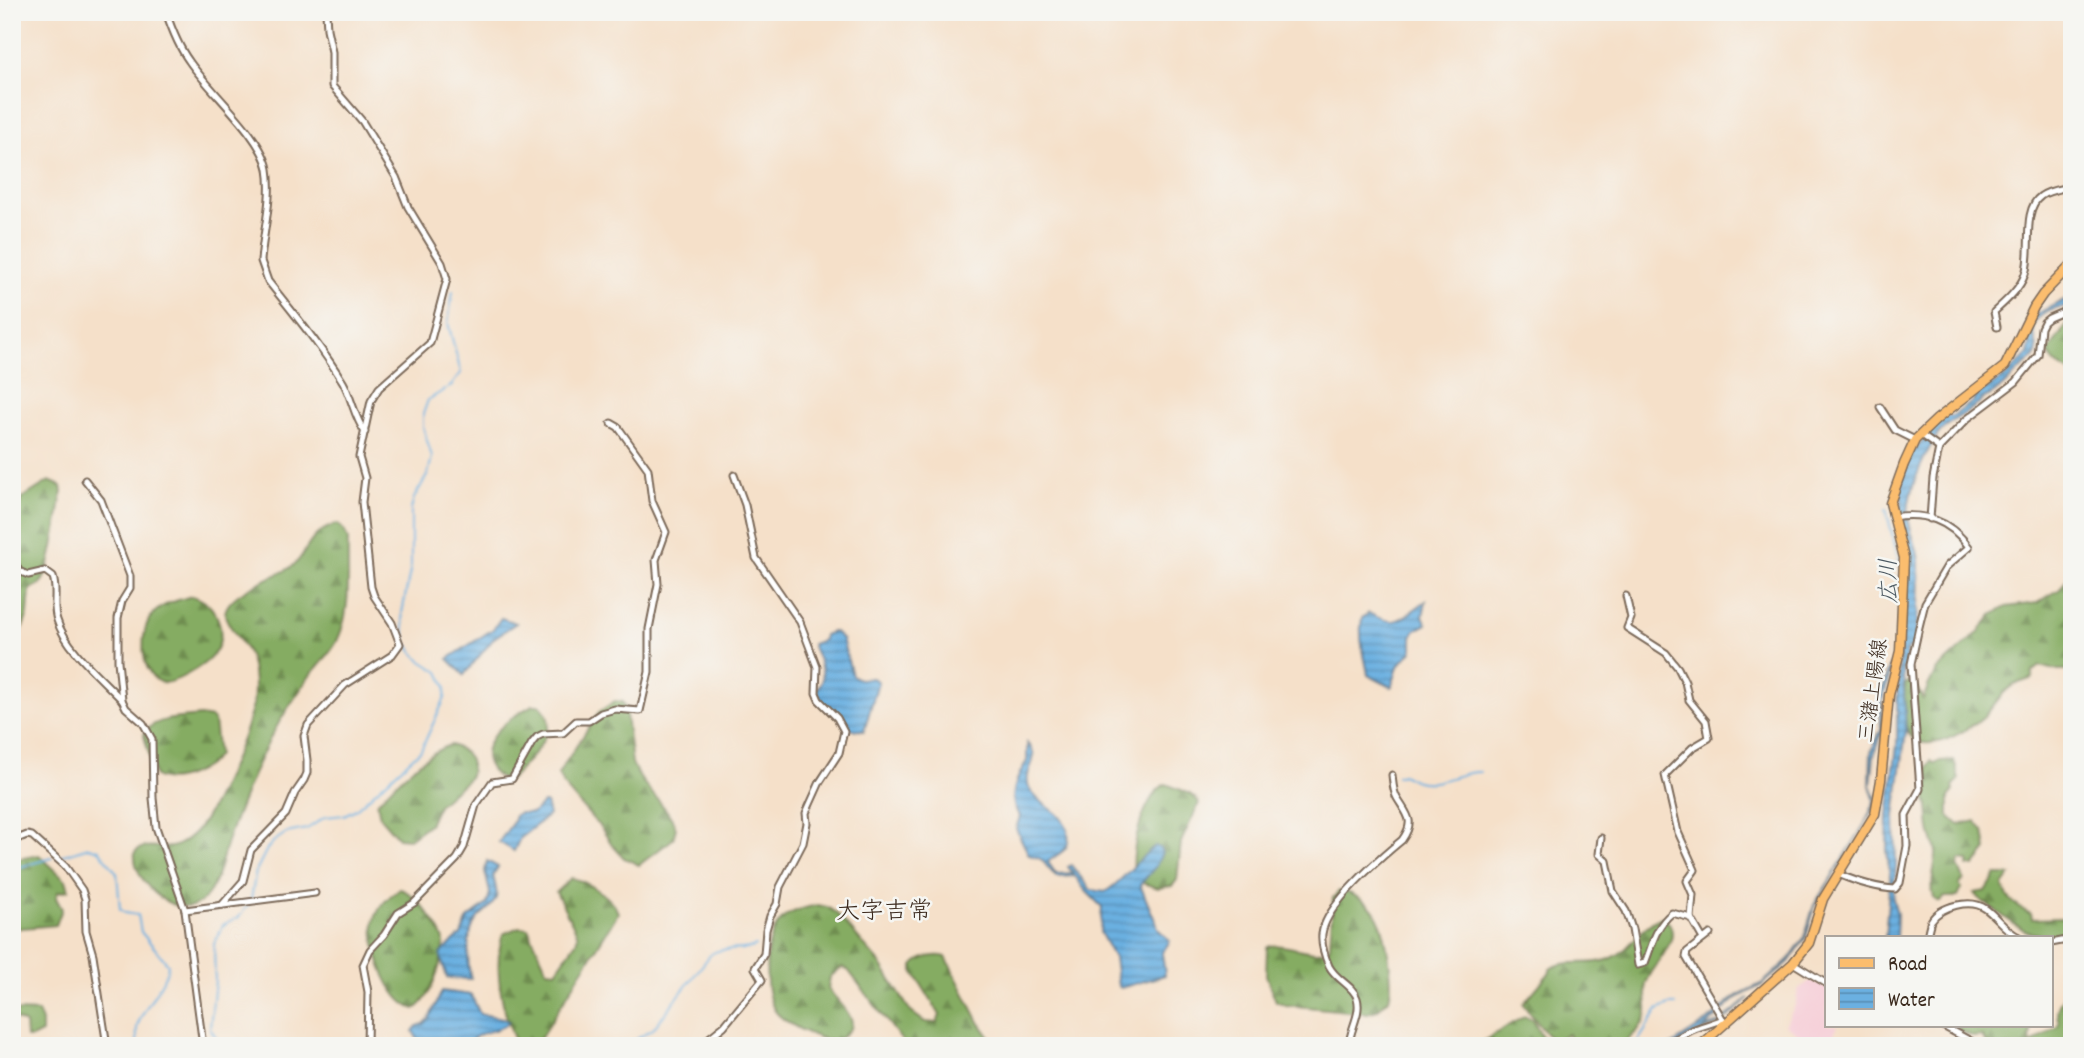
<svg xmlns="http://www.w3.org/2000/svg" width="2084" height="1058" viewBox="0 0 2084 1058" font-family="Dekko,'Klee One',sans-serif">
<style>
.built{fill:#f6cfd8}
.forest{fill:url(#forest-firs);stroke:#606b40;stroke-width:2}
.water{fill:url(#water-rules);stroke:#536d80;stroke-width:2}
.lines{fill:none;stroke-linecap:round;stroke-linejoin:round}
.stream{stroke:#6bb0e1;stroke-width:2}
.street-casing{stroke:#7c6a5a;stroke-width:9}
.primary-casing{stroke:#7c6a5a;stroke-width:11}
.street{stroke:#fff;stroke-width:5}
.primary{stroke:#fbbd6e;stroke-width:8}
.labels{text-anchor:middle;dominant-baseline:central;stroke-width:5;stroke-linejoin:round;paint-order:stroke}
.street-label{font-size:21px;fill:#3b2a1e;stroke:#f6f6f2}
.water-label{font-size:23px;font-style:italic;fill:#4c5962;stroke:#f6f6f2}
.quarter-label{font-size:24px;fill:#3b2a1e;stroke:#f6f6f2}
</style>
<defs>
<pattern id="forest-firs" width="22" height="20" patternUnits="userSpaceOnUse" patternTransform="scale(1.75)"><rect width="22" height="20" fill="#85ac62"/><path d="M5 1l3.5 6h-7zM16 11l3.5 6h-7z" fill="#6e8c50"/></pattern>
<pattern id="water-rules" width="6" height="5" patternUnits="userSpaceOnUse" patternTransform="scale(1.75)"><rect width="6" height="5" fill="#6bb0e1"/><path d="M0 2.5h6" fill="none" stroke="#598fb6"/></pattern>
</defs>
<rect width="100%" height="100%" fill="#f6f6f2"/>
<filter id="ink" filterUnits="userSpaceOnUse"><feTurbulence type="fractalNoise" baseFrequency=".0143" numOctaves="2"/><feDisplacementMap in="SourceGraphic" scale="14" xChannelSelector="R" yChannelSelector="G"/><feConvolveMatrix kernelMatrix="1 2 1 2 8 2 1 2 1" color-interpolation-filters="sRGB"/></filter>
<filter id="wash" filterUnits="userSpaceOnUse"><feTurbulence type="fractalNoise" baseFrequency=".00686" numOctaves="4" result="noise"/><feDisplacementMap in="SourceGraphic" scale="28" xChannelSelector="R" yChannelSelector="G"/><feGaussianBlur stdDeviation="1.57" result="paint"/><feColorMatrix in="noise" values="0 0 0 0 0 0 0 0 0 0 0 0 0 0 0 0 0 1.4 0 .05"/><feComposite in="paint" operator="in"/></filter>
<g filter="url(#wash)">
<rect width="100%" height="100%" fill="#f5e0c9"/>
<path class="built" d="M1811,980l16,9v36h11l-7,15 -8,6 -6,-1 -32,-20 10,-20 3,-15z"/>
<g class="forest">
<path d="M2072,317v57l-18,-12 -6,-10z"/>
<path d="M49,481l12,5 1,6c-3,18 -10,80 -22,92 -1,1 -9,5 -10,6l-2,24 -12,31 -4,3v-121l9,-28z"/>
<path d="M337,524l7,6 4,9c-1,32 4,70 -10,100 -6,14 -20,26 -29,38 -7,10 -14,21 -21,31 -25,38 -42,82 -58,125 -8,21 -10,46 -24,64 -24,30 -75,-14 -71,-45 11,-10 23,-3 36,-5 9,-1 20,-11 26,-17 18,-22 51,-99 56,-127 2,-15 1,-34 -4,-48 -4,-10 -24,-32 -24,-41 1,-21 47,-36 63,-45 21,-12 16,-35 49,-45z"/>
<path d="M2072,571v99h-18l-14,-4 -7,6 -1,6c-6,3 -13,4 -20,8 -13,8 -18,22 -29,31 -17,15 -66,45 -77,10 -4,-13 -2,-28 -1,-43l8,-4 10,19 6,-15 8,-14 41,-37 14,-18 14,-8 31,-4 23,-14z"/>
<path d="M192,596c26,6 38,40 20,60 -7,9 -41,31 -52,26 -21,-10 -21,-53 -7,-68 11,-11 25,-14 39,-18z"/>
<path d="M615,701l7,1 3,5 7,56c10,26 35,40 44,65l-3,11 -34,26 -15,-7 -11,-12 -12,-18 -37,-42 -6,-12 41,-62z"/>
<path d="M533,705h6c28,21 -14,59 -28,74 -9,2 -14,-2 -19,-8 -21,-28 20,-55 41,-66z"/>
<path d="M200,716l11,2 3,3 4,34c-11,15 -45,32 -63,21l-11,-40 1,-5c13,-14 37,-13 55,-15z"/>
<path d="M451,745c16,7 24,14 18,33l-31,27 -9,19 -20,15 -11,-1 -18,-21 -3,-14c15,-18 51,-52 74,-58z"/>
<path d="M1954,760l5,20 -6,6 1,5 -5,6v19l10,9 17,-4 8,10 3,19 -13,16h-6l1,-5 -10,-1 -1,6 6,13 -5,6 3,3 -4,9h-13l-5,5 -6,-3c-4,-17 0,-26 2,-43 1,-9 -5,-18 -6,-27 -2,-12 0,-22 -5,-33l5,-13 -3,-15 4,-7 4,3 5,-3z"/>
<path d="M1166,784c11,5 27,8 33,19l-18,39 -4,38 -5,6 -14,2 -22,-7c-9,-23 7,-87 30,-97z"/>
<path d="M39,855l27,25 3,10 -11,2 -2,6 6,11 -6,16 -44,4v-69z"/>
<path d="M1996,875h15l-8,11c4,13 15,22 28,28l1,5 30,-1 9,3 1,11c-37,11 -53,-4 -81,-25 -6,-5 -12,-6 -17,-14l12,-2z"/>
<path d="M571,878c14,2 43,20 47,35l-76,123 -8,10h-17c-14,-33 -25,-77 -14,-112l16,-7 9,1 19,42 9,1 20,-29 2,-7 -22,-43z"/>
<path d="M400,889c16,4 38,36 44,51 -1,19 -12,59 -29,69 -26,-6 -47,-67 -40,-91 5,-14 14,-22 25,-29z"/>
<path d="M1339,891c14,1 33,13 39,27 9,17 16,63 11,81l-12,11 -10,3 -81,-8 -10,-4 -10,-26 1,-28c18,-7 51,15 63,-1l3,-48z"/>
<path d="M818,905l9,2 9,6 44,50 31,49 14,10 12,1 3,-8 -27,-44v-5c7,-9 23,-12 33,-9l33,65 17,24h-90l-58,-76 -6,-3 -12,10 -2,11c6,10 23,24 24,35 0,5 -1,6 -5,9 -4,4 -7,8 -13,8 -15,1 -53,-18 -60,-31 -9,-15 -9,-47 -5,-64 7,-28 21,-35 49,-40z"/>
<path d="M1662,917c28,17 -11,48 -16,67 -2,6 1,15 1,22 2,17 -14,29 -26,40h-49l-4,-12 -16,7 -29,-37 27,-32v-3c16,-11 42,-2 60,-10 22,-9 30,-34 52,-42z"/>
<path d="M2069,988h3v58h-39l-1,-3 26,-17 1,-4c-6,-13 3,-24 10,-34z"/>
<path d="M12,1008l3,3 23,1 4,10v11l-10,5h-6l-1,-14 -13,-7z"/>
<path d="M1525,1016l8,4 14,26h-72z"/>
<path d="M1958,1025h73l-1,21h-42l-6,-10 -9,1 -14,-7z"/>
</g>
<g class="water">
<path d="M2072,296v10c-11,0 -38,7 -38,22 -1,11 6,18 1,29 -18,12 -30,33 -51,41 -14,16 -36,21 -48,39 -13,21 -32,60 -27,85 2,14 10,27 10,41 0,29 -1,57 -5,86l-6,-1 -5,23 3,60 -11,85 1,50 -3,33 4,15 -1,23h-11l5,-59 -3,-29 1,-33 9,-70v-48l8,-109c8,-30 -5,-59 -12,-87l3,-1v8l5,3 1,-13 -6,-6 15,-39 32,-37 10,-1 22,-16 -2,-2 33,-22 22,-22 2,-10 -3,-17 4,-10z"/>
<path d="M1426,601l-3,15 4,8 -13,7 -2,6v15l-13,12 -7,22 -1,1 -23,-12c-3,-21 -10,-34 -6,-57l7,-5c30,17 33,4 57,-12z"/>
<path d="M501,618l15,5 -22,15 -30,37 -16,-16 45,-30z"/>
<path d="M831,632h4l7,7 10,36 7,4 14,-1 5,4 -14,49 -17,-3 -11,-19 -5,2 -8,-7 -6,-15c12,-14 1,-29 -5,-45l11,-4 1,-5z"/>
<path d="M1890,665l2,1 -10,36 1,28 -9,25 -3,30 5,13 -3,12 -58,96 -9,31 -17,25 -27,23 -25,13 -34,31 16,-6 30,-25 -30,27 -27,10 -17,11h-5l35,-23 33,-28 25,-12 26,-24 15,-21 10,-33 51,-81 8,-19 1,-6 -4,-14 1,-33 10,-23 -2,-30z"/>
<path d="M1027,743c16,16 -3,25 1,41 6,22 36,24 40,49 1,6 1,11 -3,16 -5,5 -12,8 -17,13l8,12 17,-1 -5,-6 3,-2 20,25 14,2c20,-12 32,-33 50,-46l5,2 2,5 -6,13 -16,19 19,45 11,11 -8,12 3,22 -44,13 -3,-2 -4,-28 -14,-26 2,-25 -17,-17 -10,-14 -19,1 -15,-18 -12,-4 -13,-26 4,-13c-14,-16 -3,-40 7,-55z"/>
<path d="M543,803h3l3,12 -29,23 -6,13 -15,-9 14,-20 2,-7 4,-2h14z"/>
<path d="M487,861l11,6 -5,8c1,7 5,16 3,23 -3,9 -13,14 -19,21 -11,13 -10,45 -6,60l-24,-1 -7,-24 21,-19 7,-16 19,-15 3,-11 -5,-22z"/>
<path d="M442,991l29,4 9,19 23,4 6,4c-13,13 -32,6 -42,24h-51l2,-6 -5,-9 4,-5 7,-2 5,-5z"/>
</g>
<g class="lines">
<g class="stream">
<path d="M1886,509l14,57"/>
<path d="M1896,599l3,-24"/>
<path d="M1397,776l5,-2c5,2 10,6 15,7 22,6 42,-10 63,-9"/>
<path d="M57,857l32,-10 10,3 18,23 3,36 5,4 13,2 3,17 27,32c0,15 -23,42 -30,60 -3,7 0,14 -1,22"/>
<path d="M12,869l40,-11"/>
<path d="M251,899l5,-28 11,-22 6,-7 13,-9 21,-4 18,-12 19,-2 12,-6 65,-59 24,-52 1,-11 -7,-15 -19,-12 -14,-17 -4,-30 9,-47v-57l3,-11 14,-24 4,-17 -9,-30v-13l5,-14 23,-14 10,-13 -13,-50 5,-32"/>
<path d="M222,1046l-12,-18 5,-47 -1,-37 9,-19 16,-8 10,-13"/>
<path d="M625,1046l28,-17 58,-75c12,-8 30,-1 45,-8"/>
<path d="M1635,1046l23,-36 11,-5h7"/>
</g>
</g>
</g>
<g filter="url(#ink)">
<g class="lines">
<defs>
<g id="street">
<path d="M166,12c6,18 12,34 23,49 20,30 73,75 79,108 5,29 -5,63 -7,92l7,20c26,33 53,65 75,101 9,16 11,35 22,50"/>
<path d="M1621,12v1"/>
<path d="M1997,327l-3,-15c12,-11 26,-23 31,-38 8,-23 -4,-64 16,-78 8,-6 21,-7 31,-10"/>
<path d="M1880,407l15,23 20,10"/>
<path d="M1921,435l18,13"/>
<path d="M85,480l16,20 29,76v12l-8,13 -4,17v43l4,39"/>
<path d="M1930,519l3,-41 6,-30 28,-29 49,-37 22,-27 3,-27 3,-6 5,-4 23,-10"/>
<path d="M12,531l3,31 4,9 9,4 17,-4 8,6c5,14 -1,29 4,43 8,28 45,59 65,80l4,8 17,15 9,16 1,59 3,29 29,83 18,136"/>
<path d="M1626,596l5,22 -4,10 39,25 12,15 7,14 4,18 17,21 3,17 -17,10 -27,27 13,57 17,38 -8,11 6,14 -2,23 12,21"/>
<path d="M1601,838l-2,16 8,7 6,30 13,20 6,18 6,36 7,-2c8,-20 10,-36 27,-50l19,5"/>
<path d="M12,841l15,-6 5,1 33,30 17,24 3,9 1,32 7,24 14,91"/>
<path d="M1838,874c19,8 37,14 57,15l5,-6 7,-37 -1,-31 14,-26 -9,-125 8,-37 6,-24 22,-37 22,-19c-19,-27 -44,-35 -76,-30"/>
<path d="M222,905l21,-24 8,-31 35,-36 9,-21 9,-13 3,-7v-13l-3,-24 4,-11 37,-40 47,-30 8,-11 -8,-21 -18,-27 -3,-9 -9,-85 3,-24 -6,-21 12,-56 8,-13 51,-45 17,-64 -5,-16 -34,-56 -12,-30 -34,-56 -30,-35v-34l-5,-23 -1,-17"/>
<path d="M185,910l130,-17"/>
<path d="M1710,934l-23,18 -1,5 39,66"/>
<path d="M1927,937c1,-5 2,-11 4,-16 9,-15 40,-23 55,-12 12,9 18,21 33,28"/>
<path d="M2051,943l21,-4"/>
<path d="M1793,963l34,21"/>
<path d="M1941,1025l39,21"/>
<path d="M367,1046l1,-54 -5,-27 7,-15 14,-15 14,-22 16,-10 43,-44 7,-12 12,-42 16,-23 20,-3 20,-36 5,-6 6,-3 20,-1 13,-12h13l12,-8 14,-4 25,2 9,-39v-43l9,-45 -2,-24 10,-28 -14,-31 -4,-32 -30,-42 -7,-4"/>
<path d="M704,1046l5,-8 15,-12 38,-46 -7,-12 9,-14 2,-24 4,-14 7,-12 3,-17 23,-44 4,-20 -1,-10 14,-31 19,-29 5,-22 -7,-13 -18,-18 -3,-7 1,-26 -17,-45 -44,-64 -11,-53 -11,-30"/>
<path d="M1349,1046c0,-16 13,-32 8,-48 -4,-13 -21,-18 -28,-32 -4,-9 -8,-22 -7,-32 4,-30 57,-75 80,-94 14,-20 5,-25 -5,-42 -4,-7 -4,-15 -5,-23"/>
<path d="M1652,1046c16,-2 24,-7 38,-15 10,-5 22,-7 33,-12"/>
</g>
<path id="primary" d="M1700,1046l93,-83 16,-20 14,-44 52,-85 6,-34 8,-85 11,-44 4,-93 -14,-55 14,-39 11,-24 22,-21 68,-53 29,-59 9,-13 29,-30"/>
</defs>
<use href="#street" class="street-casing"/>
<use href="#primary" class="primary-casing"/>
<use href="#street" class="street"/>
<use href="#primary" class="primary"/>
</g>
</g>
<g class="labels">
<g class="street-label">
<text transform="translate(1875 691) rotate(-82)">三潴上陽線</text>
</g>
<g class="water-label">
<text transform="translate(1891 581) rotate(-91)">広川</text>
</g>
<g class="quarter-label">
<text x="884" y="913">大字吉常</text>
</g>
</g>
<rect width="2084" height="1058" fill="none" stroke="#f6f6f2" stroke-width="42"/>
<rect x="1825" y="936" width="228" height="91" fill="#f6f6f2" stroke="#aba49d" stroke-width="2"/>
<rect x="1839" y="958" width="35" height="10" fill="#fbbd6e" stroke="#aba49d" stroke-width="2"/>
<text x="1888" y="970" font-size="21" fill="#3b2a1e">Road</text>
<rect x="1839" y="988" width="35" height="21" fill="url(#water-rules)" stroke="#aba49d" stroke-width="2"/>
<text x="1888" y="1006" font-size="21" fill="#3b2a1e">Water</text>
</svg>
